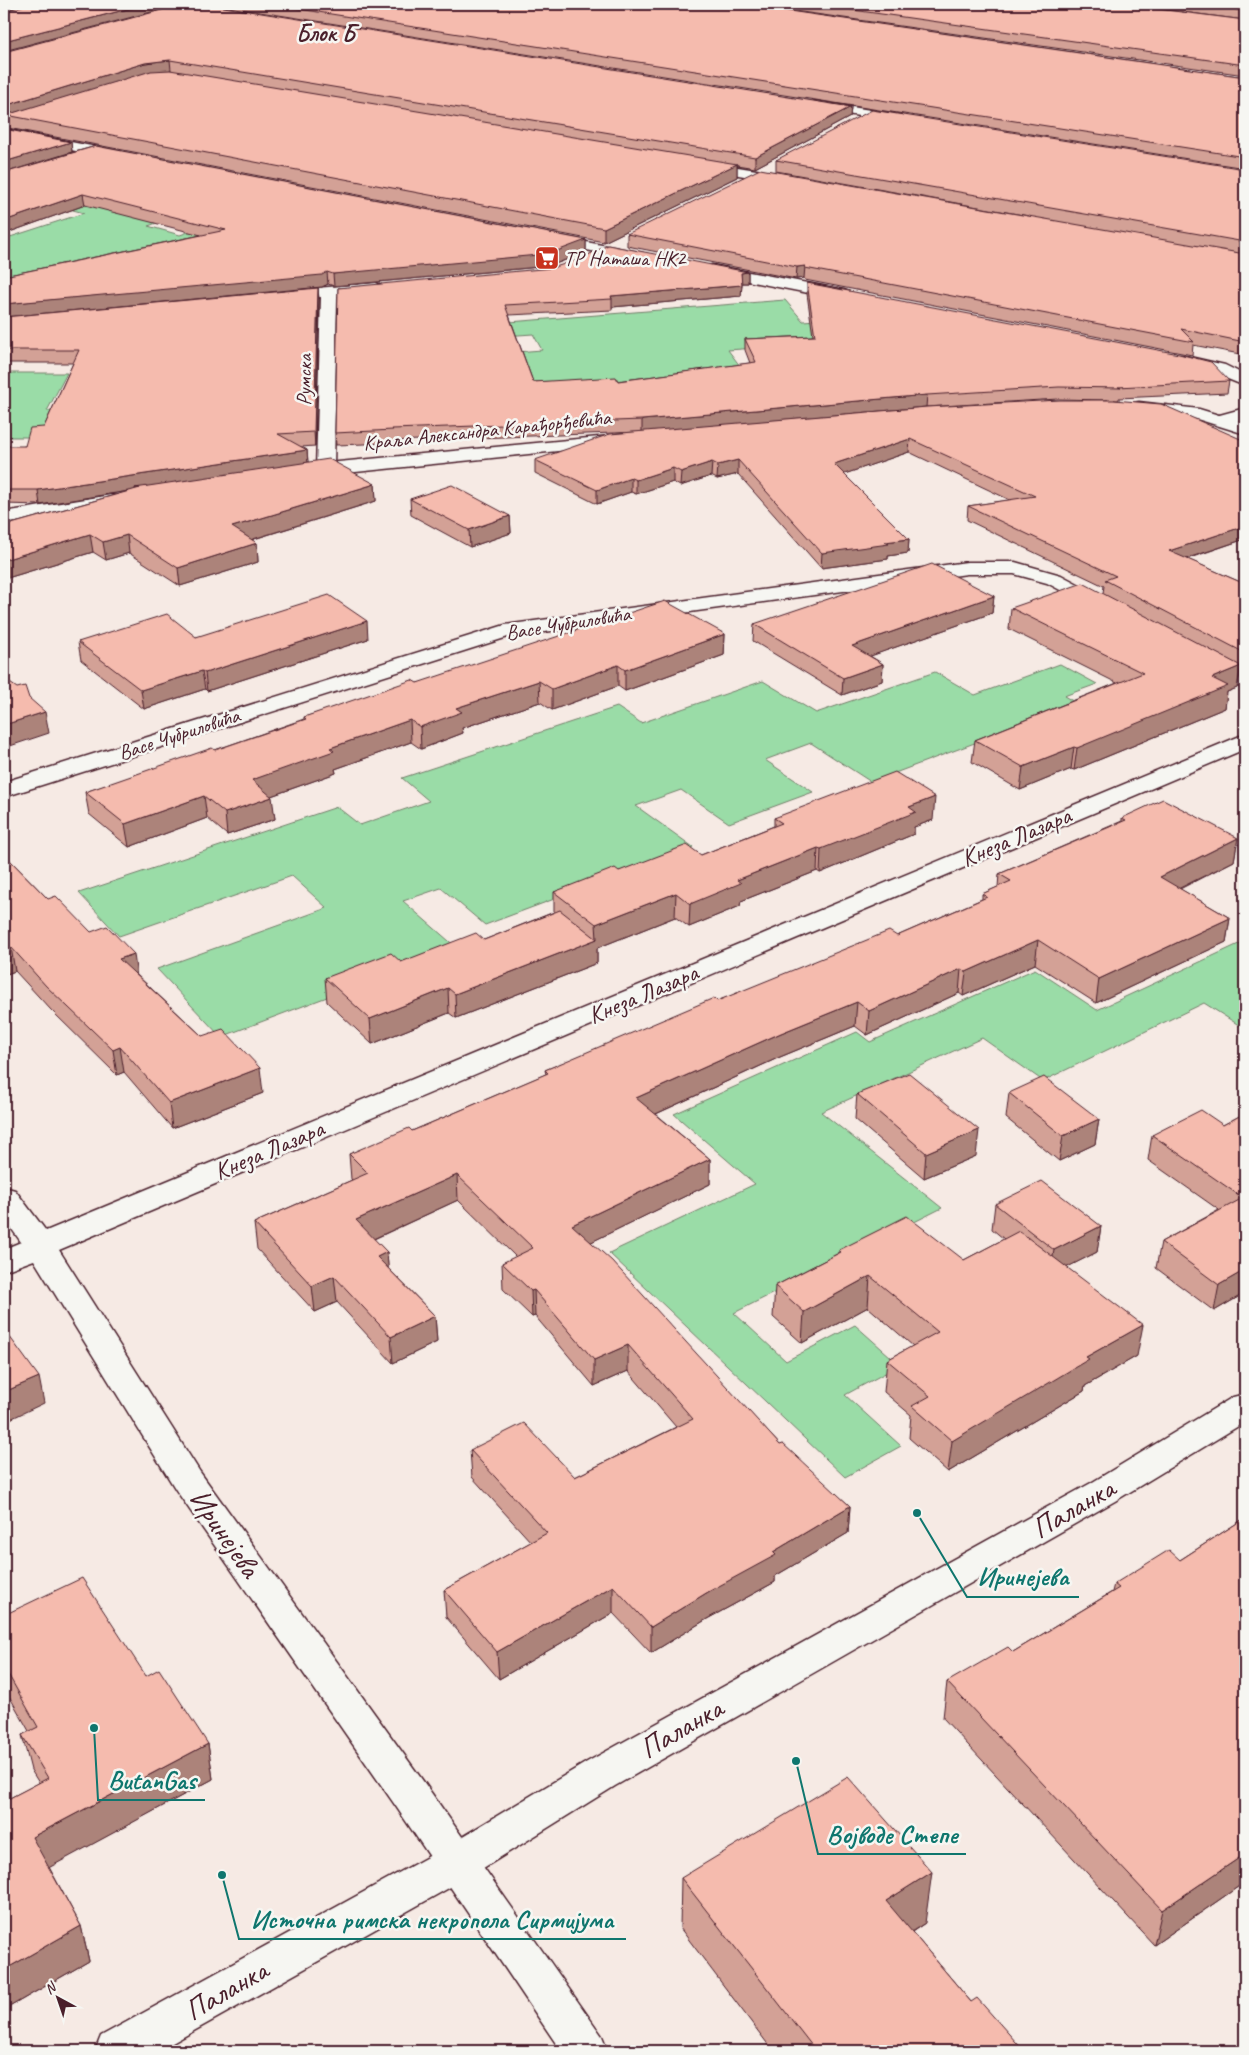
<svg xmlns="http://www.w3.org/2000/svg" width="1249" height="2055" viewBox="0 0 1249 2055" font-family="Caveat,sans-serif">
<style>
.built{fill:#f6dcd4}
.green{fill:#9adca7;stroke:#727e69}
.lines{fill:none;stroke-linecap:round;stroke-linejoin:round}
.street-casing{stroke:#4a1f2b;stroke-width:3}
.secondary-casing{stroke:#4a1f2b;stroke-width:3}
.street{fill:#f6f6f2;fill-rule:evenodd}
.secondary{fill:#f6f6f2;fill-rule:evenodd}
.wall{fill:#d3a196;stroke:#4a1f2b}
.shaded-wall{fill:#ac837a;stroke:#4a1f2b}
.building{fill:#f5bbae;stroke:#4a1f2b}
.labels{text-anchor:middle;dominant-baseline:central;stroke-width:5;stroke-linejoin:round;paint-order:stroke}
.far-poi-label{font-size:21px;fill:#4a1f2b;stroke:#f6f6f2;text-anchor:start}
.far-street-label{font-size:21px;fill:#4a1f2b;stroke:#f6f6f2}
.far-quarter-label{font-size:24px;font-weight:bold;fill:#4a1f2b;stroke:#f6f6f2}
.street-label{font-size:25px;fill:#4a1f2b;stroke:#f6f6f2}
.near-street-label{font-size:30px;fill:#4a1f2b;stroke:#f6f6f2}
.leader{fill:none;stroke:#0f766e;stroke-width:2}
.callout-dot{fill:#0f766e;stroke:#f6f6f2;stroke-width:2}
.callout-label{font-size:26px;text-anchor:middle;font-weight:bold;fill:#0f766e;stroke:#f6f6f2;stroke-width:5;stroke-linejoin:round;paint-order:stroke}
</style>
<rect width="100%" height="100%" fill="#f6eae4"/>
<filter id="ink" filterUnits="userSpaceOnUse"><feTurbulence type="fractalNoise" baseFrequency=".02" numOctaves="2"/><feDisplacementMap in="SourceGraphic" scale="10" xChannelSelector="R" yChannelSelector="G"/><feConvolveMatrix kernelMatrix="1 2 1 2 8 2 1 2 1" color-interpolation-filters="sRGB"/></filter>
<g filter="url(#ink)">
<path class="built" d="M203,4h26l1016,160v5z"/>
<g class="green">
<path d="M93,185l78,33 -23,8 32,9 59,-21 116,27 -351,35v-37l80,-26 -40,-11z"/>
<path d="M785,300l18,21 40,-3 29,33 -88,-5 -56,4 15,20 -309,26 82,-44 26,-2 -9,-16 -29,2 -7,-13z"/>
<path d="M4,373h63l-20,38h88l-61,26h-70z"/>
<path d="M1060,664l37,20 -33,12 14,8 -207,78 -60,-39 -46,17 48,32 -84,31 -48,-33 -45,16 57,41 -208,78 -44,-37 -38,13 54,47 -236,89 -64,-68 170,-61 -35,-32 -173,60 -40,-43 258,-86 23,18 69,-24 -27,-23 215,-71 24,16 122,-42 53,32 119,-41 40,23z"/>
<path d="M1245,941v88l-41,-26 -161,78 -61,-43 -161,74 121,96 -208,105 52,48 69,-36 45,40 -55,30 56,51 -56,31 -236,-224 146,-69 -81,-70 183,-82 13,10 165,-73 62,41z"/>
</g>
<g class="lines">
<defs>
<g id="street">
<path d="M815,101l86,14 6,4 -6,4 -90,-15 -2,-3z"/>
<path d="M4,129l118,23 7,4 -7,4 -118,-23z"/>
<path d="M701,161l86,14 7,4 -7,4 -91,-15 -2,-3 2,-3z"/>
<path d="M550,235l88,17 5,1 2,3 -2,3 -5,1 -93,-18 -2,-3 2,-3z"/>
<path d="M712,265l132,25 5,2 3,3 -3,3 -5,2 -137,-27 -3,-3 3,-3z"/>
<path d="M376,283l5,2 3,3 -3,3 -44,5 -3,173 -3,4 -6,2 -6,-2 -3,-4 5,-172 -40,4 -5,-2 -3,-3 3,-3 5,-2z"/>
<path d="M1181,355l44,10 20,10v11l-32,-13 -38,-9 -2,-4 2,-4z"/>
<path d="M1245,408v11l-23,6 -6,-1 -3,-4 3,-4z"/>
<path d="M967,562h48l7,2 39,11 49,26 3,4 -3,4 -7,2 -7,-2 -49,-26 -33,-9h-47l-459,63 -504,160v-15l501,-157z"/>
<path d="M1207,655l8,1 30,16v15l-8,-1 -38,-20 -3,-5 3,-5z"/>
<path d="M1245,734v15l-1186,501 141,222 223,309 179,255 6,15h-47l-166,-246 -219,-315 -142,-230 -30,11v-22l17,-7 -17,-24v-31l11,3 31,41z"/>
</g>
<g id="secondary">
<path d="M1139,402l60,7 46,14v11l-48,-15 -64,-8 -3,-4 3,-4z"/>
<path d="M620,435l6,1 3,4 -3,4 -319,33 -7,-2 -2,-4 2,-4 7,-2z"/>
<path d="M111,495l7,2 2,4 -2,4 -114,19v-12z"/>
<path d="M1245,1394v28l-130,79 -500,285 -143,89 -314,176h-63l6,-15 341,-187 145,-87 504,-279 142,-86z"/>
</g>
</defs>
<use href="#street" class="street-casing"/>
<use href="#secondary" class="secondary-casing"/>
<use href="#street" class="street"/>
<use href="#secondary" class="secondary"/>
</g>
<g class="wall">
<path d="M184,4l667,103 -1,10 -95,51 -18,-3v12l-133,65 -596,-114 -2,-12 -2,1v-65z"/>
<path d="M209,4h532l504,73v91z"/>
<path d="M745,4h373l127,16v55z"/>
<path d="M1121,4h124v16z"/>
<path d="M4,129l67,13 1,10 -33,10 57,-16 490,94v12l-36,14 -216,20 -6,-2 -6,3 -318,30v-41l197,-41 -116,-30 -81,29z"/>
<path d="M776,160l469,9v186l-52,-10 -1,10 -387,-75 -1,-2 -8,1 -169,-33v-12l402,-18 -253,-45z"/>
<path d="M748,272v11h-6l-1,13 -129,11v3l-103,5 24,67 85,-1 132,-18 -5,-13v-11l68,-3 -6,-42v-11l422,98 -2,12 -108,5v2h-5l131,41v98l-58,20 58,25v86l-4,-2 -4,20 -10,4 -2,16 -151,62 -3,-1 -51,21 -48,-28 3,-22 142,-57 -108,-54 2,-21 92,-15 1,-7 -137,-66 1,-14 42,-6 -101,-48 -65,22 65,65 -1,14 -20,3v3l-67,9 -83,-94 -21,5 -6,-3 -31,10 -7,-4 -37,12 -5,-2 -34,12 -62,-31v-13l573,-60 -50,-1 -132,8 -284,25 -249,9v2l-57,2 -1,-12 3,-145z"/>
<path d="M318,288l1,12 -4,146 -14,1 6,3 1,12 67,22 1,17 -125,39 6,3 1,19 -78,24 -51,-33 -23,7 -13,-8 -89,27v-53l125,-35 -89,14 -36,-1v-54l21,-4 19,-19 29,-64h-69v-46z"/>
<path d="M410,499l100,17 1,17 -41,14 -59,-32z"/>
<path d="M994,596l-2,17 -122,43 13,8 -1,17 -40,14 -89,-54 1,-17z"/>
<path d="M725,634l-1,21 -99,36 -7,-5 -66,24 -12,-8 -78,26 1,5 -42,16 -10,-7 -76,27 1,4 -65,23 4,23 -48,16 -20,-17 -78,29 -40,-33 -4,-22 130,-42 89,-31v-2l113,-34z"/>
<path d="M196,637l172,2 -161,52 -2,-2 -61,20 -63,-49 -3,-18z"/>
<path d="M774,818l159,2 -19,7v7l-94,39 -3,-2 -76,30 -1,5 -51,21 -14,-10 -78,31v15l-141,55 -7,-5 -77,31 -45,-42 -2,-24 76,-16 83,-22 70,-28v-20l65,-21 82,-16 73,-29z"/>
<path d="M1122,818l116,20 -4,23 -54,28 50,29 -4,24 -130,61 -61,-39 -72,32 -4,-3 -92,42 -12,-9 -75,31 -124,57 54,45v25l-119,58 189,203 70,61 -2,27 -73,43v6l-68,37 -56,34 -38,-40 -114,66 -53,-62 -2,-27 87,-48 -59,-65 -2,-27 105,27 101,-50 -48,-56 -34,15 -59,-70 -3,1 -29,-28 -1,-26 14,-6 -58,-57 -84,39 13,13 1,16 47,48 2,26 -44,21 -56,-61 -22,10 -58,-63 -3,-26 98,-43 -1,-1 -2,-25 63,-23 134,-57 -1,-4 172,-69 180,-65 85,-37v-5l16,-7 1,-13 123,-53z"/>
<path d="M4,854l44,45 43,33 172,161 -91,35 -48,-56 -7,3 -66,-65 -36,-39 -11,4z"/>
<path d="M1009,1093l90,26 -4,25 -36,17 -53,-43z"/>
<path d="M857,1094l119,62 -52,22 -69,-59z"/>
<path d="M1245,1113v180l-31,18 -58,-43 5,-26 58,-32 -71,-50 4,-25 71,-10z"/>
<path d="M995,1204l106,22 -4,26 -30,15 70,89 -52,30 -1,5 -136,81 -39,-34 2,-23 -27,-23 3,-32 26,-14 -45,-39 -66,36 -29,-26 2,-31 64,-33v-3l125,10 40,-21 -12,-10z"/>
<path d="M1245,1518v364l-91,63 -211,-227 4,-36 66,-30 99,-60 2,-8 66,-24z"/>
<path d="M4,1615l204,129 5,35 -164,88 32,59 8,35 -85,49v-209l35,-18 -8,-13 -9,-35 7,-4 -25,-44z"/>
<path d="M681,1878l244,45 -13,9 59,70 53,49h-251l-93,-123z"/>
</g>
<g class="shaded-wall">
<path d="M4,4h24l-24,7z"/>
<path d="M147,4h27v2l-170,45v-10z"/>
<path d="M170,60l1,10 -165,45v1l-2,1v-11l141,-43z"/>
<path d="M851,107l-1,10 -95,51v-11z"/>
<path d="M71,142l1,10 -68,21v-11z"/>
<path d="M737,164v13l-133,65v-14z"/>
<path d="M83,194l2,11 -81,29v-13z"/>
<path d="M586,240v12l-36,14 -216,20 -1,-12z"/>
<path d="M805,266l-1,12 -8,1 1,-12z"/>
<path d="M327,272l1,12 -6,3 -318,30v-13z"/>
<path d="M748,272v11h-7v-10z"/>
<path d="M742,285l-1,11 -129,11v-8l-1,-3z"/>
<path d="M318,288l1,12 -4,146 -1,-14z"/>
<path d="M927,395l-1,12 -284,25v-12z"/>
<path d="M910,439l-1,13 -76,26 1,-14z"/>
<path d="M307,450l1,14 -168,24h-5v2l-95,15 -2,-15z"/>
<path d="M738,460v14l-21,5 1,-14z"/>
<path d="M712,462l-1,14 -31,10 1,-14z"/>
<path d="M673,468v14l-37,12v-14z"/>
<path d="M631,478v14l-34,12v-14z"/>
<path d="M375,484l1,17 -142,44 -2,-18z"/>
<path d="M510,516l1,17 -41,14 -1,-17z"/>
<path d="M1245,526v13l-78,26 2,-14z"/>
<path d="M90,534l3,18 -89,27v-19z"/>
<path d="M127,535l2,18 -23,7 -3,-18z"/>
<path d="M909,539l-1,14 -20,3v3l-67,9 1,-15 63,-11z"/>
<path d="M257,543l1,19 -78,24 -2,-18z"/>
<path d="M994,596l-2,17 -141,50 1,-17z"/>
<path d="M367,621l1,18 -161,52 -2,-18z"/>
<path d="M725,634l-1,21 -99,36v-21z"/>
<path d="M883,664l-1,17 -40,14 1,-17z"/>
<path d="M618,665v21l-66,24v-21z"/>
<path d="M1241,666l-4,22 -10,4 -2,16 -151,62 3,-22 135,-70z"/>
<path d="M202,671l3,18 -61,20 -3,-19z"/>
<path d="M539,681l1,21 -78,26 1,5 -42,16 -1,-22 36,-19z"/>
<path d="M45,712l4,21 -45,15v-23z"/>
<path d="M410,720l1,22 -76,27 1,4 -82,29 -2,-22 78,-32z"/>
<path d="M1074,747l-3,22 -51,21 3,-23z"/>
<path d="M204,796l3,22 -78,29 -4,-23z"/>
<path d="M272,797l3,22 -48,16 -2,-22z"/>
<path d="M935,797l-2,23 -19,7v7l-94,39 1,-24 88,-42z"/>
<path d="M1238,838l-4,23 -78,39 4,-23z"/>
<path d="M818,848l-1,23 -76,30 -1,5 -51,21 1,-23 47,-24z"/>
<path d="M676,893l-1,24 -78,31v15l-141,55 -1,-24 142,-55 -1,-15z"/>
<path d="M1230,918l-4,24 -130,61 3,-24z"/>
<path d="M1038,940l-3,24 -72,32 3,-24z"/>
<path d="M11,947l4,24 -11,4v-26z"/>
<path d="M134,954l3,24 -18,-19z"/>
<path d="M961,969l-2,24 -92,42 2,-24z"/>
<path d="M448,988l1,25 -77,31 -2,-25z"/>
<path d="M857,1002l-2,24 -75,31 -144,66v-25l145,-65z"/>
<path d="M120,1047l4,25 -7,3 -4,-25z"/>
<path d="M260,1068l3,25 -91,35 -3,-25z"/>
<path d="M1099,1119l-4,25 -36,17 4,-25z"/>
<path d="M979,1130l-3,26 -52,22 2,-25z"/>
<path d="M710,1159v25l-137,67 -1,-26z"/>
<path d="M457,1175l1,25 -100,46 -2,-26z"/>
<path d="M1101,1226l-4,26 -47,24 4,-26z"/>
<path d="M387,1252l2,26 -12,-21z"/>
<path d="M1245,1270v23l-31,18 5,-26z"/>
<path d="M334,1276l3,26 -22,10 -3,-26z"/>
<path d="M870,1276l-2,31 -66,36 2,-31z"/>
<path d="M534,1290l1,26 -3,1 -1,-26z"/>
<path d="M435,1316l2,26 -44,21 -2,-26z"/>
<path d="M1143,1325l-6,31 -52,30 -1,5 -136,81 4,-31 134,-84z"/>
<path d="M628,1345v26l-34,15v-26z"/>
<path d="M39,1377l5,26 -40,19v-30z"/>
<path d="M850,1506l-2,27 -73,43v6l-68,37 -56,34v-26l122,-75z"/>
<path d="M613,1586v27l-114,66 -2,-27z"/>
<path d="M208,1744l5,35 -172,93 -9,-35z"/>
<path d="M1245,1854v28l-91,63 8,-35z"/>
<path d="M932,1872l-7,51 -45,29 6,-51z"/>
<path d="M81,1926l8,35 -85,49v-40z"/>
</g>
<g class="building">
<path d="M29,4h118l-143,37v-30z"/>
<path d="M184,4h21l646,103 -96,50 -585,-97 -25,3 -141,43v-54z"/>
<path d="M267,4h474l504,73v80z"/>
<path d="M810,4h308l127,16v45z"/>
<path d="M1192,4h53v7z"/>
<path d="M170,70l567,94 -133,64 -598,-113 145,-44z"/>
<path d="M872,110l373,59v73l-469,-82z"/>
<path d="M4,129l67,13 -67,20z"/>
<path d="M96,146l490,94 -37,14 -216,20 -6,-2 -5,3 -318,29v-28l222,-46 -143,-36 -79,27v-48z"/>
<path d="M760,169l485,85v88l-64,-13 13,13 -389,-74v-2l-8,1 -170,-33z"/>
<path d="M608,245l140,27 -7,1 1,12 -131,11 1,3 -107,6 28,77 83,-5 2,4 138,-19 -11,-23 70,-3 -8,-53 372,71 32,8 18,19 -111,6 3,1 -62,-1 -132,8 -285,25 -250,9 1,1 -58,3 3,-145 214,-20 28,-9z"/>
<path d="M318,288l-4,144 -36,2 29,16 -269,40h-34v-40l2,-4h19l5,-18 14,-1 35,-77h-75v-33z"/>
<path d="M1060,400h54l47,4 84,37v85l-76,25 76,33v69l-140,-73 11,-4 -148,-70 67,-10 -125,-57 -76,25 75,75 -24,3 4,2 -67,9 -84,-93 -20,5 -6,-3 -31,10 -8,-4 -37,12 -5,-2 -34,12 -62,-30 75,-26 317,-27z"/>
<path d="M329,459l46,25 -143,43 25,16 -79,25 -51,-33 -24,7 -13,-8 -86,26v-34l136,-38h-5z"/>
<path d="M452,485l58,31 -41,14 -59,-31z"/>
<path d="M932,564l62,32 -142,50 31,18 -40,14 -89,-54z"/>
<path d="M1083,583l158,83 -29,12 16,8 -151,62 -3,-1 -51,20 -48,-27 168,-67 -132,-65z"/>
<path d="M329,595l38,26 -162,52 -3,-2 -61,19 -63,-48 89,-28 29,23z"/>
<path d="M665,601l60,33 -100,36 -7,-5 -66,24 -13,-8 -83,27 6,4 -42,15 -10,-7 -80,28 4,3 -82,29 20,17 -47,16 -21,-17 -79,28 -40,-32 127,-44 3,2 91,-31 -2,-2 108,-37 5,3z"/>
<path d="M7,681l10,7 8,-2 4,12 16,14 -41,13v-43z"/>
<path d="M895,772l40,25 -26,10 7,5 -95,37 -3,-1 -81,32 4,3 -51,21 -14,-11 -80,31 -42,-32 61,-24 4,3 68,-26 14,10 81,-32 -8,-5z"/>
<path d="M1163,799l75,39 -78,39 70,41 -131,61 -61,-39 -72,32 -5,-3 -92,42 -12,-9 -76,31 -145,65 74,61 -138,66 40,36 168,184 3,-1 67,62 -77,46 3,3 -68,37 -57,35 -38,-41 -116,66 -53,-62 103,-57 -77,-83 54,-27 51,54 118,-58 -65,-74 -34,15 -60,-70 -3,1 -29,-28 31,-15 -76,-73 -101,45 31,32 -10,5 58,59 -44,21 -57,-61 -22,10 -58,-63 114,-50 -19,-19 60,-26 3,3 136,-58 -3,-3 169,-72 3,3 172,-70 8,5 90,-39 -5,-3 29,-13 -12,-7 127,-54 -4,-2z"/>
<path d="M4,854l44,45 8,-3 35,36 16,-6 27,28 -15,5 83,77 21,-7 37,39 -91,35 -49,-56 -7,3 -67,-64 -35,-39 -7,2z"/>
<path d="M560,910l37,29 -142,55 -7,-6 -78,31 -45,-41 66,-25 10,9 75,-29 8,7z"/>
<path d="M909,1073l70,57 -53,23 -69,-59z"/>
<path d="M1044,1077l55,42 -36,17 -54,-43z"/>
<path d="M1201,1110l22,15 22,-12v157l-26,15 -58,-43 82,-44 -91,-63z"/>
<path d="M1042,1181l59,45 -47,24 -59,-46z"/>
<path d="M907,1216l57,44 55,-29 124,94 -57,32 3,2 -137,82 -40,-35 18,-10 -43,-36 51,-28 -68,-56 -66,36 -29,-26 66,-34 -2,-2z"/>
<path d="M4,1329l35,48 -35,15z"/>
<path d="M1245,1518v336l-83,56 -215,-228 61,-35 5,5 106,-64 -5,-4 55,-34 11,10z"/>
<path d="M82,1578l64,98 13,-7 49,75 -176,93 49,89 -77,44v-169l44,-23 -26,-43 16,-8 -34,-60v-52z"/>
<path d="M848,1777l84,95 -46,29 85,101 6,-4 47,53h-208l-135,-173z"/>
</g>
</g>
<defs>
<symbol id="supermarket-square" viewBox="-11 -11 22 22"><rect x="-9" y="-9" width="18" height="18" rx="4" fill="#c8321e" stroke="#f6f6f2"/><path d="M-6-5.5h2.5l.6 2H6L4.5 2H-2.5L-4.4-4H-6ZM-1.5 3.2a1.3 1.3 0 1 0 .1 0ZM3 3.2a1.3 1.3 0 1 0 .1 0Z" fill="#fff"/></symbol>
</defs>
<g fill-rule="evenodd">
<use href="#supermarket-square" x="533" y="244" width="28" height="28"/>
</g>
<g class="labels">
<g class="far-poi-label">
<text x="564" y="258">ТР Наташа НК2</text>
</g>
<g class="far-street-label">
<text transform="translate(304 380) rotate(-89)">Румска</text>
<text transform="translate(487 430) rotate(-6)">Краља Александра Карађорђевића</text>
<text transform="translate(568 623) rotate(-9)">Васе Чубриловића</text>
<text transform="translate(179 734) rotate(-18)">Васе Чубриловића</text>
</g>
<g class="far-quarter-label">
<text x="326" y="33">Блок Б</text>
</g>
<g class="street-label">
<text transform="translate(1016 837) rotate(-23)">Кнеза Лазара</text>
<text transform="translate(643 994) rotate(-23)">Кнеза Лазара</text>
<text transform="translate(269 1150) rotate(-23)">Кнеза Лазара</text>
</g>
<g class="near-street-label">
<text transform="translate(1073 1508) rotate(-30)">Паланка</text>
<text transform="translate(225 1533) rotate(55)">Иринејева</text>
<text transform="translate(681 1728) rotate(-30)">Паланка</text>
<text transform="translate(226 1990) rotate(-30)">Паланка</text>
</g>
</g>
<path class="leader" d="M917 1513L967 1597H1079M94 1728L98 1800H205M796 1761L818 1854H966M222 1875L239 1939H626"/>
<g class="callout-dot">
<circle cx="917" cy="1513" r="5"/>
<circle cx="94" cy="1728" r="5"/>
<circle cx="796" cy="1761" r="5"/>
<circle cx="222" cy="1875" r="5"/>
</g>
<g class="callout-label">
<text x="1023" y="1585">Иринејева</text>
<text x="152" y="1789">ButanGas</text>
<text x="892" y="1843">Војводе Степе</text>
<text x="432" y="1928">Источна римска некропола Сирмијума</text>
</g>
<rect width="1249" height="2055" fill="none" stroke="#f6f6f2" stroke-width="20"/>
<rect x="10" y="10" width="1229" height="2035" fill="none" stroke="#4a1f2b" stroke-width="2" filter="url(#ink)"/>
<g transform="translate(58 1998) rotate(320)" stroke="#f6f6f2" stroke-width="4" paint-order="stroke">
<path d="M0-4L9 19L0 12L-9 19Z" fill="#4a1f2b"/>
<text y="-8" font-size="14" font-weight="bold" text-anchor="middle" fill="#4a1f2b">N</text>
</g>
</svg>
